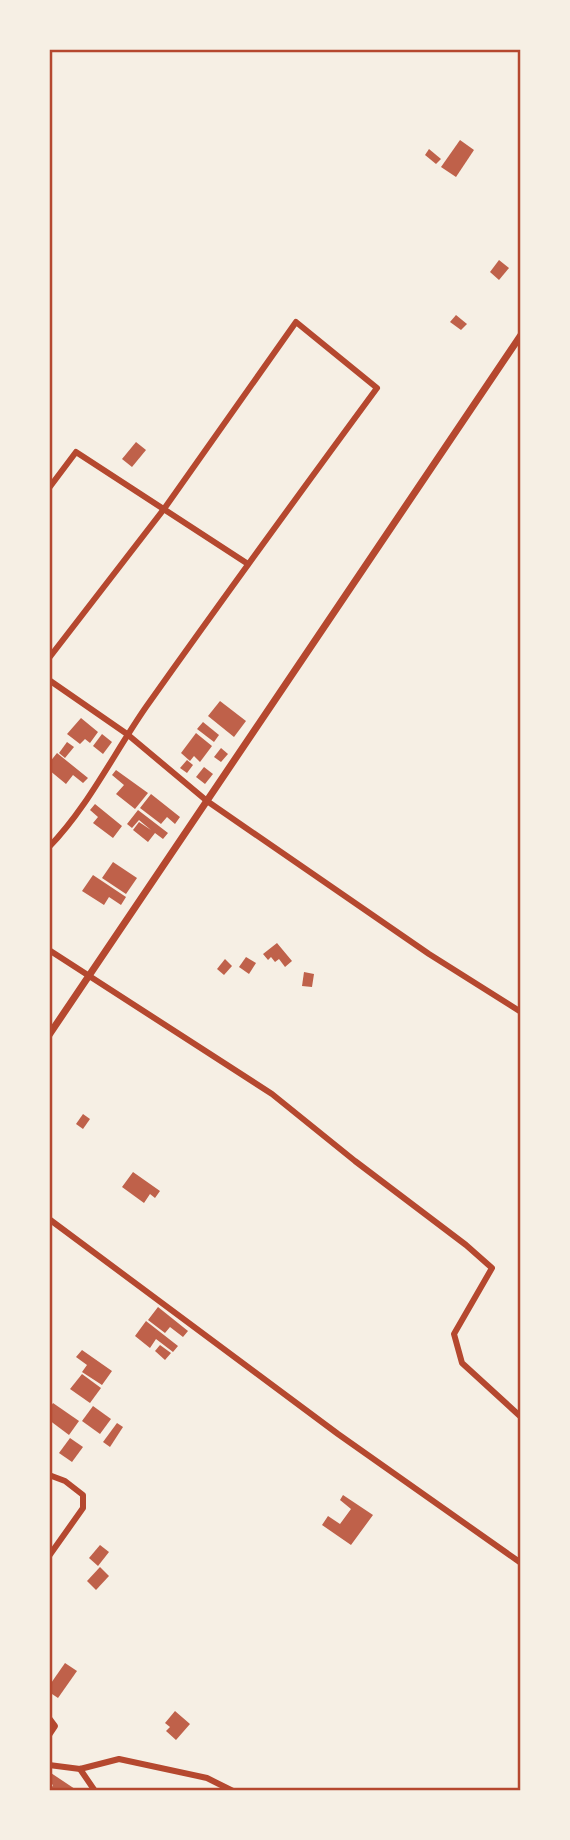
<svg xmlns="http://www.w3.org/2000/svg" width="570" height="1840" viewBox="0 0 570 1840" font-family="Quicksand,sans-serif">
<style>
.building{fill:#bf614a}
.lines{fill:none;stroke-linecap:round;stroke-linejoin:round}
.minor{stroke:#b5482f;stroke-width:6}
.tertiary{stroke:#b5482f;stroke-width:7}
.neatline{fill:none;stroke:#b5482f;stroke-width:2.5}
</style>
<rect width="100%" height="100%" fill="#f6efe4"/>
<g class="building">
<path d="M460,140l14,10 -18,27 -15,-10z"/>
<path d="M429,149l12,10 -5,5 -11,-9z"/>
<path d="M499,260l10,8 -10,12 -9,-8z"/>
<path d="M456,315l11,9 -6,6 -11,-8z"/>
<path d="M136,442l10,8 -14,17 -10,-8z"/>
<path d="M220,701l26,20 -12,16 -26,-21z"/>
<path d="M81,718l17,14 -8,11 -5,-4 -5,5 -13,-10z"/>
<path d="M203,722l16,13 -5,7 -17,-13z"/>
<path d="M196,733l16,13 -12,16 -6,-6 -4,5 -9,-8z"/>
<path d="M102,734l10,8 -9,12 -10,-8z"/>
<path d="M67,742l7,5 -9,11 -6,-5z"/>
<path d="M221,748l7,6 -7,8 -7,-5z"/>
<path d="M57,753l31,25 -5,5 -10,-8 -7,9 -17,-14v-7z"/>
<path d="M187,760l6,5 -6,8 -7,-5z"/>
<path d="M204,767l9,7 -8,10 -9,-7z"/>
<path d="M116,770l32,23 -13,16 -19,-15 8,-9 -12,-10z"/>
<path d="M151,794l29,23 -5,7 -8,-7 -6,7 -21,-16z"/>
<path d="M95,804l27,22 -9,12 -20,-15 5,-6 -8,-7z"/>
<path d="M138,810l30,23 -5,6 -8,-6 -7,9 -15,-12 6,-8 12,8 -12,-10 -7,8 -5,-4z"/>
<path d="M113,862l24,16 -11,16 -24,-16z"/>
<path d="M93,875l33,22 -5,8 -12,-8 -5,8 -22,-14z"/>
<path d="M277,943l15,18 -7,6 -6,-8 -4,3 -4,-5 -3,3 -5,-6z"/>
<path d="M246,957l10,6 -7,11 -10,-7z"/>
<path d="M225,959l7,7 -8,9 -7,-6z"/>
<path d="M304,972l10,2 -2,13 -10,-1z"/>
<path d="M83,1114l7,5 -7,10 -7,-5z"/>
<path d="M133,1172l27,19 -5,7 -5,-4 -6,9 -22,-16z"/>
<path d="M158,1307l30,24 -5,6 -13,-10 -5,6 -17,-13z"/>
<path d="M146,1321l32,25 -5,6 -17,-13 -6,9 -15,-12z"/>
<path d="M160,1345l11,8 -6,7 -10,-9z"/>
<path d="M82,1350l30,21 -10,14 -20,-13 5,-7 -11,-8z"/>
<path d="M82,1374l19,14 -11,15 -20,-14z"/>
<path d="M53,1403l26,18 -10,14 -20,-15v-11z"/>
<path d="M93,1406l18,13 -11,15 -18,-13z"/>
<path d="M117,1423l6,4 -13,20 -7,-5z"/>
<path d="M70,1438l13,9 -11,15 -13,-9z"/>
<path d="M343,1495l30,20 -22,30 -29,-20 6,-9 12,8 11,-15 -11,-9z"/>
<path d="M100,1545l9,7 -11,14 -9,-8z"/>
<path d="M100,1567l9,9 -13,14 -9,-9z"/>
<path d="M65,1663l12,8 -19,27 -9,-6v-6z"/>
<path d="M175,1711l15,13 -14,16 -10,-9 4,-4 -5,-4z"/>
<path d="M51,1773l27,18h-28l3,-6 -4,-3z"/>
</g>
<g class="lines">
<g class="minor">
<path d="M49,488l27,-36 172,112"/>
<path d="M49,658l115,-149 132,-187 81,66c-78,106 -155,212 -231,319 -32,46 -58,100 -97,140"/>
<path d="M49,680l78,54 80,67 222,153 92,58"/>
<path d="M49,950l223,144 83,67 111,84 26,23 -38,66 8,29 59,54"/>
<path d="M49,1219l289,215 183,129"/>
<path d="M49,1475l16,6 18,14v13l-34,48"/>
<path d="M49,1718l6,8 -6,9"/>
<path d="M49,1765l31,4 39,-10 88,19 26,13"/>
<path d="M80,1769l15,22"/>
</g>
<path class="tertiary" d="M49,1035l472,-700"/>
</g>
<rect width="570" height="1840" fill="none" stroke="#f6efe4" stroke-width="102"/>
<rect x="51" y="51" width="468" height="1738" class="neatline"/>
</svg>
